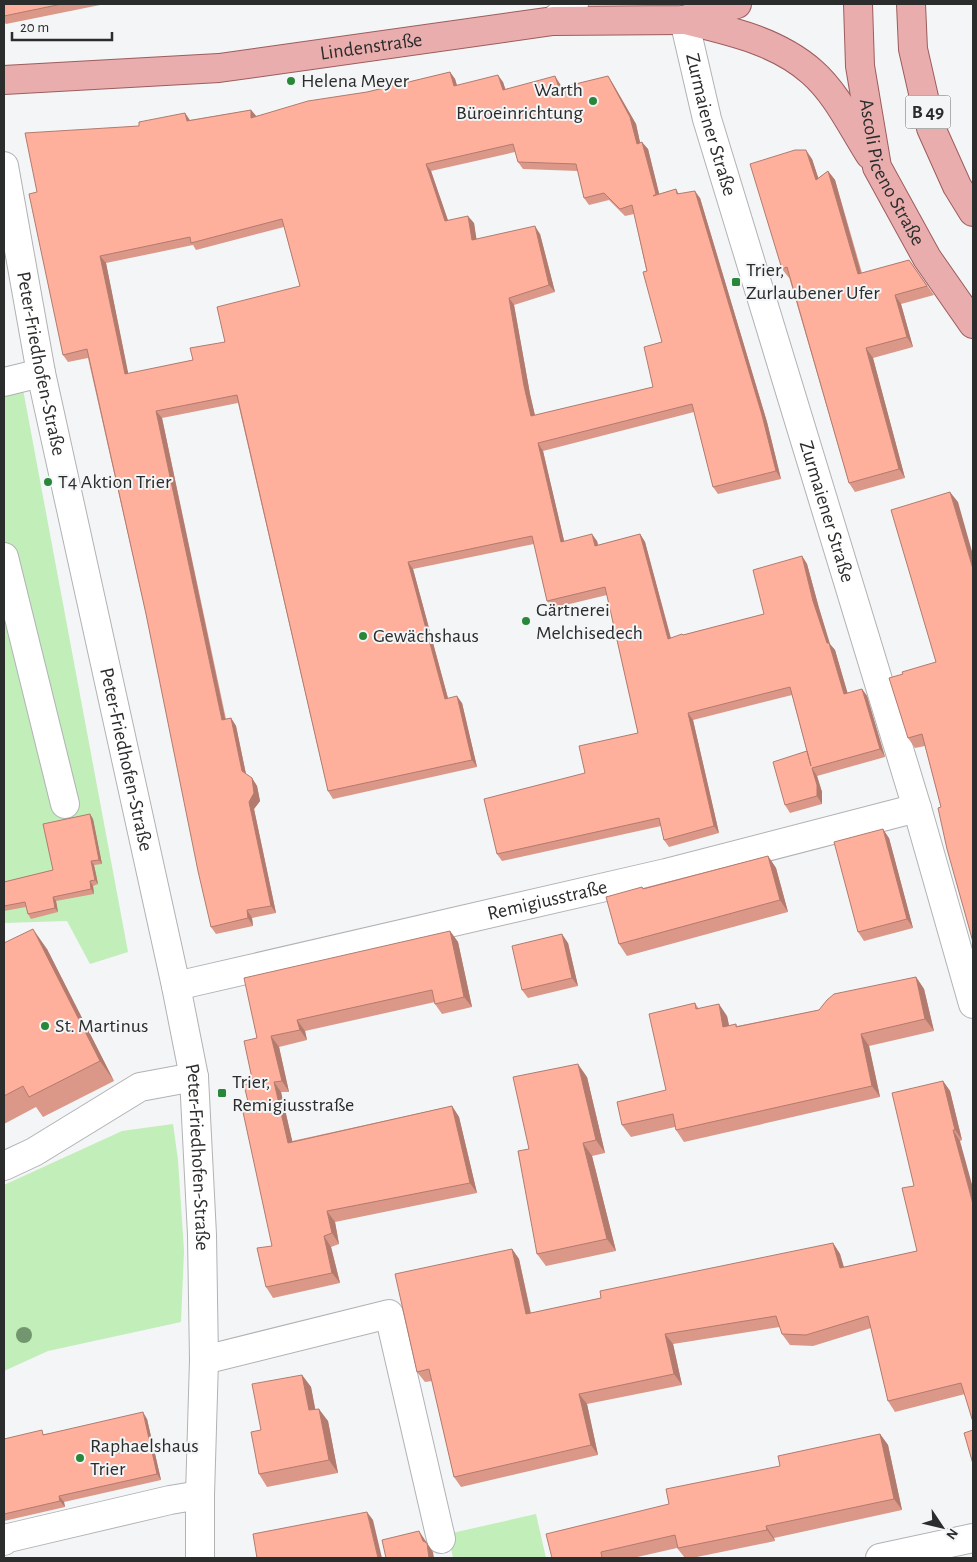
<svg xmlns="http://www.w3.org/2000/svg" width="977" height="1562" viewBox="0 0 977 1562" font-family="'Alegreya Sans',sans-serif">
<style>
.green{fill:#c1eeb9}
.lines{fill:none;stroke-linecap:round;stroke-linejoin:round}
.minor-casing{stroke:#b1b2b4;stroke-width:30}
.major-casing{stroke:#9d5c5d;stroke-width:30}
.minor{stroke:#fff;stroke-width:28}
.major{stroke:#e9adad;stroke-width:28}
.tree{fill:#72976f}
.wall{fill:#db9787;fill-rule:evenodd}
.shaded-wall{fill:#b27b6e}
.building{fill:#ffb09d;stroke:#b27b6e;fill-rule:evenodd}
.poi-dot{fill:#288739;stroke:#f4f5f6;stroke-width:2}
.labels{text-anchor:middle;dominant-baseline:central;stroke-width:4;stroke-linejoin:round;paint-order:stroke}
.shield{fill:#f4f5f6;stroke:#676869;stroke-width:1}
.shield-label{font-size:19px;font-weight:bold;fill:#2b2c2c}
.street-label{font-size:20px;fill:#2b2c2c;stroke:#f4f5f6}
.poi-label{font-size:20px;fill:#2b2c2c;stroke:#f4f5f6;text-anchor:start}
</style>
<rect width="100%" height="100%" fill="#f4f5f6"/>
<g class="green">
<path d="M22,384l106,568 -38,12 -23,-43 -63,2v-531z"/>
<path d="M173,1124l5,36 6,91 -3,71 -133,29 -44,20v-186l118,-54z"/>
<path d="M536,1514l10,44h-93l-5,-24z"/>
</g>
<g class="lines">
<defs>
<g id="minor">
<path id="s1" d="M684,20l23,99 210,689 56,196"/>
<path d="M553,21l21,-17"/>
<path id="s2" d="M4,166l37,207 135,613 18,91 8,158 2,125 -4,135v63"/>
<path d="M4,382l37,-9"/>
<path d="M4,557l61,247"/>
<path id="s3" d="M176,986l490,-113 251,-65"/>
<path d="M4,1166l30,-14 106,-65 54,-10"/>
<path d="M204,1360l185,-46 52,225"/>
<path d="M4,1541v-2l166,-39 30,-5"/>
<path d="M880,1558l93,-20"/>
</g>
<g id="major">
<path id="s4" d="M858,4l2,62 17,101 50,91 46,66"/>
<path d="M911,4l2,45 18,79 26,58 16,26"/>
<path d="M685,20c45,11 92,21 127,52 25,22 40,55 58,83"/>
<path id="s5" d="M4,80l215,-12 334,-47 131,-1 53,-16"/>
</g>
</defs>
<use href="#minor" class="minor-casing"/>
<use href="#major" class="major-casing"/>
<use href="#minor" class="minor"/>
<use href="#major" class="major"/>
</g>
<circle class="tree" cx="24" cy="1335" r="8"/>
<g class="wall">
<path d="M4,4h101l-99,20 -2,-2z"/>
<path d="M450,72l5,7 2,6 46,-3 2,7 55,-5 2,4 46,-12 5,8 23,40 4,19 8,6 11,45 17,-5 3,5 21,4 67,224 14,57 -63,15 -5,-7 -19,-75 -151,39 21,90h33l1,4 42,-11 5,8 26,96 93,-24 38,-58 5,8 12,44 10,35 6,7 12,43 15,-4 5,7 18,61 -68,19 5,16v12l-32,9 -5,-8 22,-53 -15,-57 -99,25 26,113 -50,14 -5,-7 -3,-14 -159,35 -5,-7 88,-81 53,-40 -31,-138 -54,13 -6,-7 -13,-57 -121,25 35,129 14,5 15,64 -144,32 -5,-8 -90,-388 -76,15 64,301 5,-1 5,8 10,48 6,4 5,8 3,15 -6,8 22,104 -24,5 1,8 -37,8 -5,-7 -65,-313 -58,-256 -20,4 -5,-7 -26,-163 102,-66 46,-13 5,7 61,-10 5,6 111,-24zM515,152l3,10 5,7 55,2 6,27 5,7 20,-5 16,16 9,-2 28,128 -9,45 -118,29 -5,-22 -16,-89 41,-13 -15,-58 -64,6 -2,-17 -26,-2 -17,-50zM284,227l16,59 -75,56 -32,18 -65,14 -22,-111 87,-18 3,5z"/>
<path d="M812,159l6,19 10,-7 7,9 27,93 47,-13 25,35 -33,9 12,43 -40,11 32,120 -50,14 -6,-9 -60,-206v1l-7,-9z"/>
<path d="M958,502l-17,305 -16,-61 -10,2 -7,-10 -5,-64 33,-12z"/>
<path d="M90,814l3,5 9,45 -8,1 4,19 -5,2 1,8 -38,7 2,11 -27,7 -3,-5 -2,-7 -22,4v-29l49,-12z"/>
<path d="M889,838l24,90 -49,13 -6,-9z"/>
<path d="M768,856l8,12 12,44 -161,44 -8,-12 23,-57 1,1z"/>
<path d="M450,931l8,11 14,65 -30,7 -7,-10v-2l-130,29 2,9 -28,7 10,45h-8l11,49 160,-35 7,11 18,76 -142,29 4,22 -8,3 9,36 -67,15 -7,-11 6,-41 -22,-136 3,-27 4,-45z"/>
<path d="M4,943l43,6 67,132 -71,36 -7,-10 -32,17z"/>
<path d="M568,943l10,43 -50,12 -6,-8z"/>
<path d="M916,977l8,12 10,42 -65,15 11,51 -196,45 -8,-12 -1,-3 -44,10 -9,-12 44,-35 29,-87 4,6 28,7 2,10 7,-2 1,2 82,-16z"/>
<path d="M587,1077l18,76 -13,3 24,95 -70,15 -9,-12 -8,-105z"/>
<path d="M943,1081l7,10 12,49 -2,1 5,253 -70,18 -7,-11 -17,-73 -58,18 -23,-1 -8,-11 -2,-7 -107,17 9,41 -95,19 11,51 -137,32 -7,-10 -22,-96 -7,1 -8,-10 95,-123 7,10 12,54 70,-15 232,-55 7,11 4,13 73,-16 -3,-65z"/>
<path d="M302,1375l9,12 4,22 13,12 10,52 -71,14 -8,-13 2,-44z"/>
<path d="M147,1419l14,61 -97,22 1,5 -61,14v-82l41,-5z"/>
<path d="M880,1434l8,11 14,65 -128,28 1,3 -83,17h-7l-8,-10 -44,10h-81l117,-54 111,-38z"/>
</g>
<g class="shaded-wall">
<path d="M450,72l5,7 4,14 -5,-7z"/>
<path d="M498,75l5,7 5,15 -5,-7z"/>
<path d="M555,76l5,8 4,12 -5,-8z"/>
<path d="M608,76l5,8 23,40 6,27 -5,-7z"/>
<path d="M251,110l6,7 -6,1z"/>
<path d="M185,113l5,8h-3z"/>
<path d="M642,142l6,7 13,52 -5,-7z"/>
<path d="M806,150l6,9 10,30 -6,-9z"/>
<path d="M426,164l5,7 20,58 -6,-8z"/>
<path d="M828,171l7,9 29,104 -6,-10z"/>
<path d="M695,191l5,7 67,224 14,57 -5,-8z"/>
<path d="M468,216l6,7 4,25 -6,-8z"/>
<path d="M535,226l5,8 15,58 -6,-7z"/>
<path d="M100,256l6,7 24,119 -5,-8z"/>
<path d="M895,295l6,9 12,43 -6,-10z"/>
<path d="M509,298l5,7 16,89 7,30 -6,-8 -7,-30z"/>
<path d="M866,348l7,10 32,120 -6,-9z"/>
<path d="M156,411l6,7 65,310 -5,-8z"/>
<path d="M538,443l5,8 23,98 -5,-7z"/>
<path d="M950,492l8,10 15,53v14z"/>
<path d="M592,534l5,7 3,12 -5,-7z"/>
<path d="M640,534l5,8 28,105 -5,-8z"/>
<path d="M802,556l5,8 12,44 12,39 -2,-4 6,7 15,51 -6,-7 -31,-93z"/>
<path d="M408,562l5,7 37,137 -5,-7z"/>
<path d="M862,689l5,7 18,61 -5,-8z"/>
<path d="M457,696l5,7 15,64 -5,-7z"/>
<path d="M688,713l5,7 26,113 -5,-7z"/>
<path d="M231,718l5,8 11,53 -5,-8z"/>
<path d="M812,768l5,8 5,16v12l-5,-8z"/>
<path d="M252,778l5,8 3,15 -6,8 22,104 -5,-7 -22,-104z"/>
<path d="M90,814l3,5 9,45 -3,-4z"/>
<path d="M883,829l6,9 24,90 -6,-9z"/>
<path d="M768,856l8,12 12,44 -8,-12z"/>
<path d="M91,861l3,4 4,19 -3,-4z"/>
<path d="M90,881l3,5 1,8 -3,-5z"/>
<path d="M53,897l3,4 2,11 -3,-4z"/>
<path d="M247,910l5,8 1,8 -5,-8z"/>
<path d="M33,929l14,20 67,132 -14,-20z"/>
<path d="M450,931l8,11 14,65 -8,-10z"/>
<path d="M562,934l6,9 10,43 -6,-8z"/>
<path d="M916,977l8,12 10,42 -9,-12z"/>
<path d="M719,1004l8,12 5,23 -9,-12z"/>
<path d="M297,1020l8,11 2,9 -7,-10z"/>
<path d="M861,1034l8,12 11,51 -8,-11z"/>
<path d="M271,1036l8,11 10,45 -7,-11z"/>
<path d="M578,1064l9,13 18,76 -9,-13z"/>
<path d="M943,1081l7,10 12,49 -7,-10z"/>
<path d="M274,1082l7,10 14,61 -7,-10z"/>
<path d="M452,1106l7,11 18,76 -7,-10z"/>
<path d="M953,1130l7,11 13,47v16z"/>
<path d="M583,1143l9,13 24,95 -9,-12z"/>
<path d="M327,1211l8,11 4,22 -7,-11z"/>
<path d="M324,1236l7,11 9,36 -8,-10z"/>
<path d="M833,1243l7,11 7,25 -7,-11z"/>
<path d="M512,1249l7,10 14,66 -7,-11z"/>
<path d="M665,1334l8,10 9,41 -8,-11z"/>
<path d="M302,1375l9,12 7,36 -9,-13z"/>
<path d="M579,1394l8,10 11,51 -7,-10z"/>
<path d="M319,1409l9,12 10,52 -9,-13z"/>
<path d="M143,1412l4,7 14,61 -4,-6z"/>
<path d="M880,1434l8,11 14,65 -8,-11z"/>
<path d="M59,1496l5,6 1,5 -5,-6z"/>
<path d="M367,1512l6,8 9,38h-4z"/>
<path d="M766,1526l8,12 1,3 -8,-11z"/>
<path d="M419,1531l14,21 1,6h-5z"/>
</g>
<g class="building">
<path d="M4,4h58l-58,12z"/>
<path d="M450,72l4,14 44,-11 5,15 52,-14 4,12 49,-12 22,41 7,27 5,-2 14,52 -3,2 23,-7 1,5 18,-3 67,224 14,56 -63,16 -21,-83 -154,39 23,99 31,-8 3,12 45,-12 28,105 14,-5 1,1 81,-21 -11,-44 49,-14 11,45 14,42h2l15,51 18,-5 18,60 -68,19 5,17v11l-32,9 -12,-43 34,-11 4,15 -21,-79 -102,26 26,113 -50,14 -5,-22 -162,36 -13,-55 101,-26 -6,-27 59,-13 -33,-146 -58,14 -15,-65 -124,26 37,137 12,-3 15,64 -144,31 -91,-396 -81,16 66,309 9,-2 11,53 10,7 2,15 -5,9 22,104 -24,4 1,8 -37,9 -13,-56 -52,-257 -59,-265 -24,6 -34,-161 8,-2 -12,-59 114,-7v-4l46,-9 2,8 64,-11v8l57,-17 59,-9zM513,144l5,18 58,2 8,34 20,-5 16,16 12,-4 15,66 -4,1 19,70 -18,5 9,40 -122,29 -7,-30 -15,-88 40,-13 -14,-59 -63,14 -4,-24 -23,5 -19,-57zM282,219l18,67 -83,21 8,35 -35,6 3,12 -68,14 -25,-118 90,-19 1,6z"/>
<path d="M795,150h11l10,30 12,-9 30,103 51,-14 18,26 -32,9 12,42 -41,11 33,121 -50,14 -62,-216 -5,2 -32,-105z"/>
<path d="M950,492l23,77v373l-26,-93 -9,-41 3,-1 -19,-73 -14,4 -19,-60 14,-4 -1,-2 34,-10 -45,-152z"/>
<path d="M90,814l9,46 -8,1 4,19 -5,1 1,8 -38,8 2,11 -27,6 -3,-12 -21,4v-24l49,-12 -10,-46z"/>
<path d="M883,829l24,90 -49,13 -24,-90z"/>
<path d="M768,856l12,44 -161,44 -13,-47 36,-10 1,2z"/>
<path d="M33,929l67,132 -71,36 -6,-11 -19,10v-153z"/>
<path d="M450,931l14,66 -29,7 -3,-14 -135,30 3,10 -29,6 11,45 -8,1 14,61 164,-37 18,77 -143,28 5,22 -8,3 8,37 -66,14 -9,-39 15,-2 -29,-134 7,-2 -6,-25 9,-2 -9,-42 13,-3 -13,-60z"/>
<path d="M562,934l10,44 -50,12 -10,-44z"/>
<path d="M916,977l9,42 -64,15 11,52 -196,44 -3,-16 -51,11 -5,-23 49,-12 -17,-76 46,-11 1,6 23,-5 4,23 13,-3v3l83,-17 8,-10 7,-6z"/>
<path d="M578,1064l18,76 -13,3 24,96 -70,15 -19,-103 11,-2 -16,-72z"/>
<path d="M943,1081l12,49h-2l20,74v218l-12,-39 -73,18 -20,-85 -62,19 -24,-1 -6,-18 -111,18 9,40 -95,20 12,51 -137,32 -25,-108 -12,3 -22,-98 117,-25 14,65 75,-16 -1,-7 233,-48 7,25 77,-17 -15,-63 12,-2 -22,-93z"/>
<path d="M302,1375l7,35 10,-1 10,51 -70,14 -8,-42 10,-2 -9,-46z"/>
<path d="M143,1412l14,62 -98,22 1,5 -56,13v-75l38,-9 1,5z"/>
<path d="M973,1430v34l-9,-31z"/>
<path d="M880,1434l14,65 -128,27 1,4 -89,18 -3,-13 -74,17 1,6h-50l-6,-24 123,-30 -3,-15 114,-23 -2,-10z"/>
<path d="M367,1512l11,46h-121l-4,-24z"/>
<path d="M419,1531l4,10 4,2 2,15h-43l-4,-18z"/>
</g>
<g class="poi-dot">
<circle cx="291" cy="81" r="5"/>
<circle cx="593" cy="101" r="5"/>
<rect x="731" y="277" width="10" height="10" rx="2.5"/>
<circle cx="48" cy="482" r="5"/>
<circle cx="526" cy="621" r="5"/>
<circle cx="363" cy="636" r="5"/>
<circle cx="45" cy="1026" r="5"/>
<rect x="217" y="1088" width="10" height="10" rx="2.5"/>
<circle cx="80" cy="1458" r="5"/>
</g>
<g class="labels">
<rect class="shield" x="905.5" y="95.5" width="45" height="33" rx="4"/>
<g class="shield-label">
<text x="928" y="112">B 49</text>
</g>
<g class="street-label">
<text stroke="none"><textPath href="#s5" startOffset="369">Lindenstraße</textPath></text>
<text stroke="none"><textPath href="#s1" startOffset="108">Zurmaiener Straße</textPath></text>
<text stroke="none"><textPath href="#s4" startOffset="174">Ascoli Piceno Straße</textPath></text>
<text stroke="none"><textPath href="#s2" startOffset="201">Peter-Friedhofen-Straße</textPath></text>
<text stroke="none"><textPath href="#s1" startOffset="512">Zurmaiener Straße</textPath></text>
<text stroke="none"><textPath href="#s2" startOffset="606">Peter-Friedhofen-Straße</textPath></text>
<text stroke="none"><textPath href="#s3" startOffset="381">Remigiusstraße</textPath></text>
<text stroke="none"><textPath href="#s2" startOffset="1011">Peter-Friedhofen-Straße</textPath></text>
</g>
<g class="poi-label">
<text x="301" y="81">Helena Meyer</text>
<text x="583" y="90" text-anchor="end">Warth<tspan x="583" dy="23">Büroeinrichtung</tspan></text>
<text x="746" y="270">Trier,<tspan x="746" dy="23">Zurlaubener Ufer</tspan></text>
<text x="58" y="482">T4 Aktion Trier</text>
<text x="536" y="610">Gärtnerei<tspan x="536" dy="23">Melchisedech</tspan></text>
<text x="373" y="636">Gewächshaus</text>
<text x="55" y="1026">St. Martinus</text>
<text x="232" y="1082">Trier,<tspan x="232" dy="23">Remigiusstraße</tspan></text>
<text x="90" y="1446">Raphaelshaus<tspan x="90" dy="23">Trier</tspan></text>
</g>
</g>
<rect width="977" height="1562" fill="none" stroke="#2b2c2c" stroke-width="10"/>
<g transform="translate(942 1527) rotate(125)" stroke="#f4f5f6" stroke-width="4" paint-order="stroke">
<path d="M0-4L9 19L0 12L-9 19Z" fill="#2b2c2c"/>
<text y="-8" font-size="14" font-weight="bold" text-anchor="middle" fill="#2b2c2c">N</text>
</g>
<path d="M12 32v8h100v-8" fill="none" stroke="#2b2c2c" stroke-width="2.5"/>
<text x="20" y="32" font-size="15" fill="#2b2c2c" stroke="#f4f5f6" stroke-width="4" paint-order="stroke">20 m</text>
</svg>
